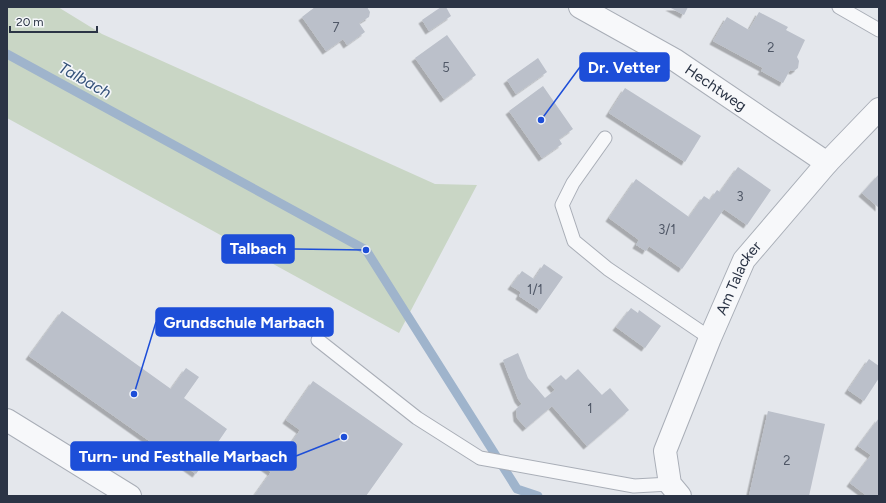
<svg xmlns="http://www.w3.org/2000/svg" width="886" height="503" viewBox="0 0 886 503" font-family="Figtree,sans-serif">
<style>
.green{fill:#c9d6c5}
.lines{fill:none;stroke-linecap:round;stroke-linejoin:round}
.stream{stroke:#9fb4cc;stroke-width:9}
.building{fill:#bbc0ca;filter:url(#shadow)}
.service-casing{stroke:#a9aeb7;stroke-width:15}
.minor-casing{stroke:#a9aeb7;stroke-width:24}
.service{stroke:#f7f8fa;stroke-width:13}
.minor{stroke:#f7f8fa;stroke-width:22}
.labels{text-anchor:middle;dominant-baseline:central;stroke-width:3.5;stroke-linejoin:round;paint-order:stroke}
.number-label{font-size:13px;fill:#4f5766}
.street-label{font-size:15px;fill:#2b3445;stroke:#f4f6f9}
.water-label{font-size:16px;font-style:italic;fill:#34527a;stroke:#f4f6f9}
.leader{fill:none;stroke:#1d4ed8;stroke-width:1.5}
.callout-dot{fill:#1d4ed8;stroke:#f4f6f9;stroke-width:1.5}
.callout{fill:#1d4ed8;stroke:#1d4ed8;stroke-width:1.5}
.callout-label{font-size:16px;text-anchor:middle;font-weight:bold;fill:#fff}
</style>
<defs>
<filter id="shadow"><feDropShadow dx="-3.5" dy="3.5" stdDeviation="0" flood-color="#0004"/></filter>
</defs>
<rect width="100%" height="100%" fill="#e4e7ec"/>
<path class="green" d="M7,7h51l44,27 333,150 42,1 -78,148 -392,-215z"/>
<g class="lines">
<path class="stream" d="M7,54l359,196 151,239 21,7"/>
</g>
<g class="building">
<path d="M315,7h52l3,5 -1,5 -10,6 6,9 -18,13 -4,-6 -17,12 -24,-34z"/>
<path d="M441,7h5l5,9 -22,15 -7,-11z"/>
<path d="M669,7h19l-4,8z"/>
<path d="M759,12l29,15 -2,3 19,10 -8,17 2,4 -1,7 -4,3 -4,-1 -7,13 -22,-12 2,-3 -50,-27 14,-24 22,13z"/>
<path d="M447,35l29,40 -32,24 -29,-41z"/>
<path d="M538,58l9,14 -31,22 -9,-14z"/>
<path d="M543,86l30,43 -14,10 3,5 -20,14 -33,-47z"/>
<path d="M625,88l76,48 -16,26 -76,-49z"/>
<path d="M738,167l33,23 -24,35 -23,-16 -42,60 -33,-23 -3,5 -10,-6 3,-5 -30,-22 27,-39 53,38 15,-21 6,4 7,-10 3,2z"/>
<path d="M879,174v34l-17,-15z"/>
<path d="M544,264l19,13 -23,33 -21,-14 2,-4 -10,-6 11,-15 12,8z"/>
<path d="M631,308l7,5 1,-3 22,16 -16,22 -29,-21z"/>
<path d="M62,311l109,78 15,-21 13,9 -15,21 43,31 -31,45 -167,-118z"/>
<path d="M518,353l10,25 17,20 10,-8 -5,-6 11,-9 5,5 12,-11 24,26 8,-7 19,22 -42,36 -35,-40 -26,22 -9,-10 -1,-9 6,-5 -4,-5 -15,-39z"/>
<path d="M869,359l10,7v12l-15,23 -16,-11z"/>
<path d="M313,381l90,63 -37,52h-112l17,-24 -14,-10 9,-12 14,9 20,-29 -14,-10z"/>
<path d="M768,411l57,13 -16,72h-60z"/>
<path d="M879,418v78h-12l-17,-13 21,-28 -13,-9z"/>
</g>
<g class="lines">
<defs>
<g id="service">
<path d="M839,7l40,23"/>
<path d="M605,138l-32,45 -11,22 12,36 34,28 102,69"/>
<path d="M318,340l99,78 63,40 154,28 36,-2"/>
</g>
<g id="minor">
<path id="s1" d="M580,7l95,53 152,103"/>
<path d="M7,420l123,76"/>
<path id="s2" d="M680,496l-10,-12 -5,-33 45,-113 34,-78 83,-97 52,-54"/>
</g>
</defs>
<use href="#service" class="service-casing"/>
<use href="#minor" class="minor-casing"/>
<use href="#service" class="service"/>
<use href="#minor" class="minor"/>
</g>
<g class="labels">
<g class="number-label">
<text x="336" y="27">7</text>
<text x="771" y="47">2</text>
<text x="446" y="67">5</text>
<text x="740" y="196">3</text>
<text x="667" y="229">3/1</text>
<text x="535" y="289">1/1</text>
<text x="590" y="408">1</text>
<text x="787" y="460">2</text>
</g>
<g class="street-label">
<text stroke="none"><textPath href="#s1" startOffset="158">Hechtweg</textPath></text>
<text stroke="none"><textPath href="#s2" startOffset="237">Am Talacker</textPath></text>
</g>
<g class="water-label">
<text transform="translate(85 80) rotate(29)">Talbach</text>
</g>
</g>
<path class="leader" d="M541 120L580 67M366 250L294 249M134 394L156 322M344 437L296 456"/>
<g class="callout-dot">
<circle cx="541" cy="120" r="4"/>
<circle cx="366" cy="250" r="4"/>
<circle cx="134" cy="394" r="4"/>
<circle cx="344" cy="437" r="4"/>
</g>
<g class="callout">
<rect x="580" y="53" width="89" height="28" rx="4"/>
<rect x="222" y="235" width="72" height="28" rx="4"/>
<rect x="156" y="308" width="177" height="28" rx="4"/>
<rect x="71" y="442" width="225" height="28" rx="4"/>
</g>
<g class="callout-label">
<text x="624" y="73">Dr. Vetter</text>
<text x="258" y="254">Talbach</text>
<text x="244" y="328">Grundschule Marbach</text>
<text x="183" y="462">Turn- und Festhalle Marbach</text>
</g>
<rect width="886" height="503" fill="none" stroke="#2b3445" stroke-width="16"/>
<path d="M10 26v6h87v-6" fill="none" stroke="#2b3445" stroke-width="2"/>
<text x="16" y="26" font-size="12" fill="#2b3445" stroke="#f4f6f9" stroke-width="3" paint-order="stroke">20 m</text>
</svg>
